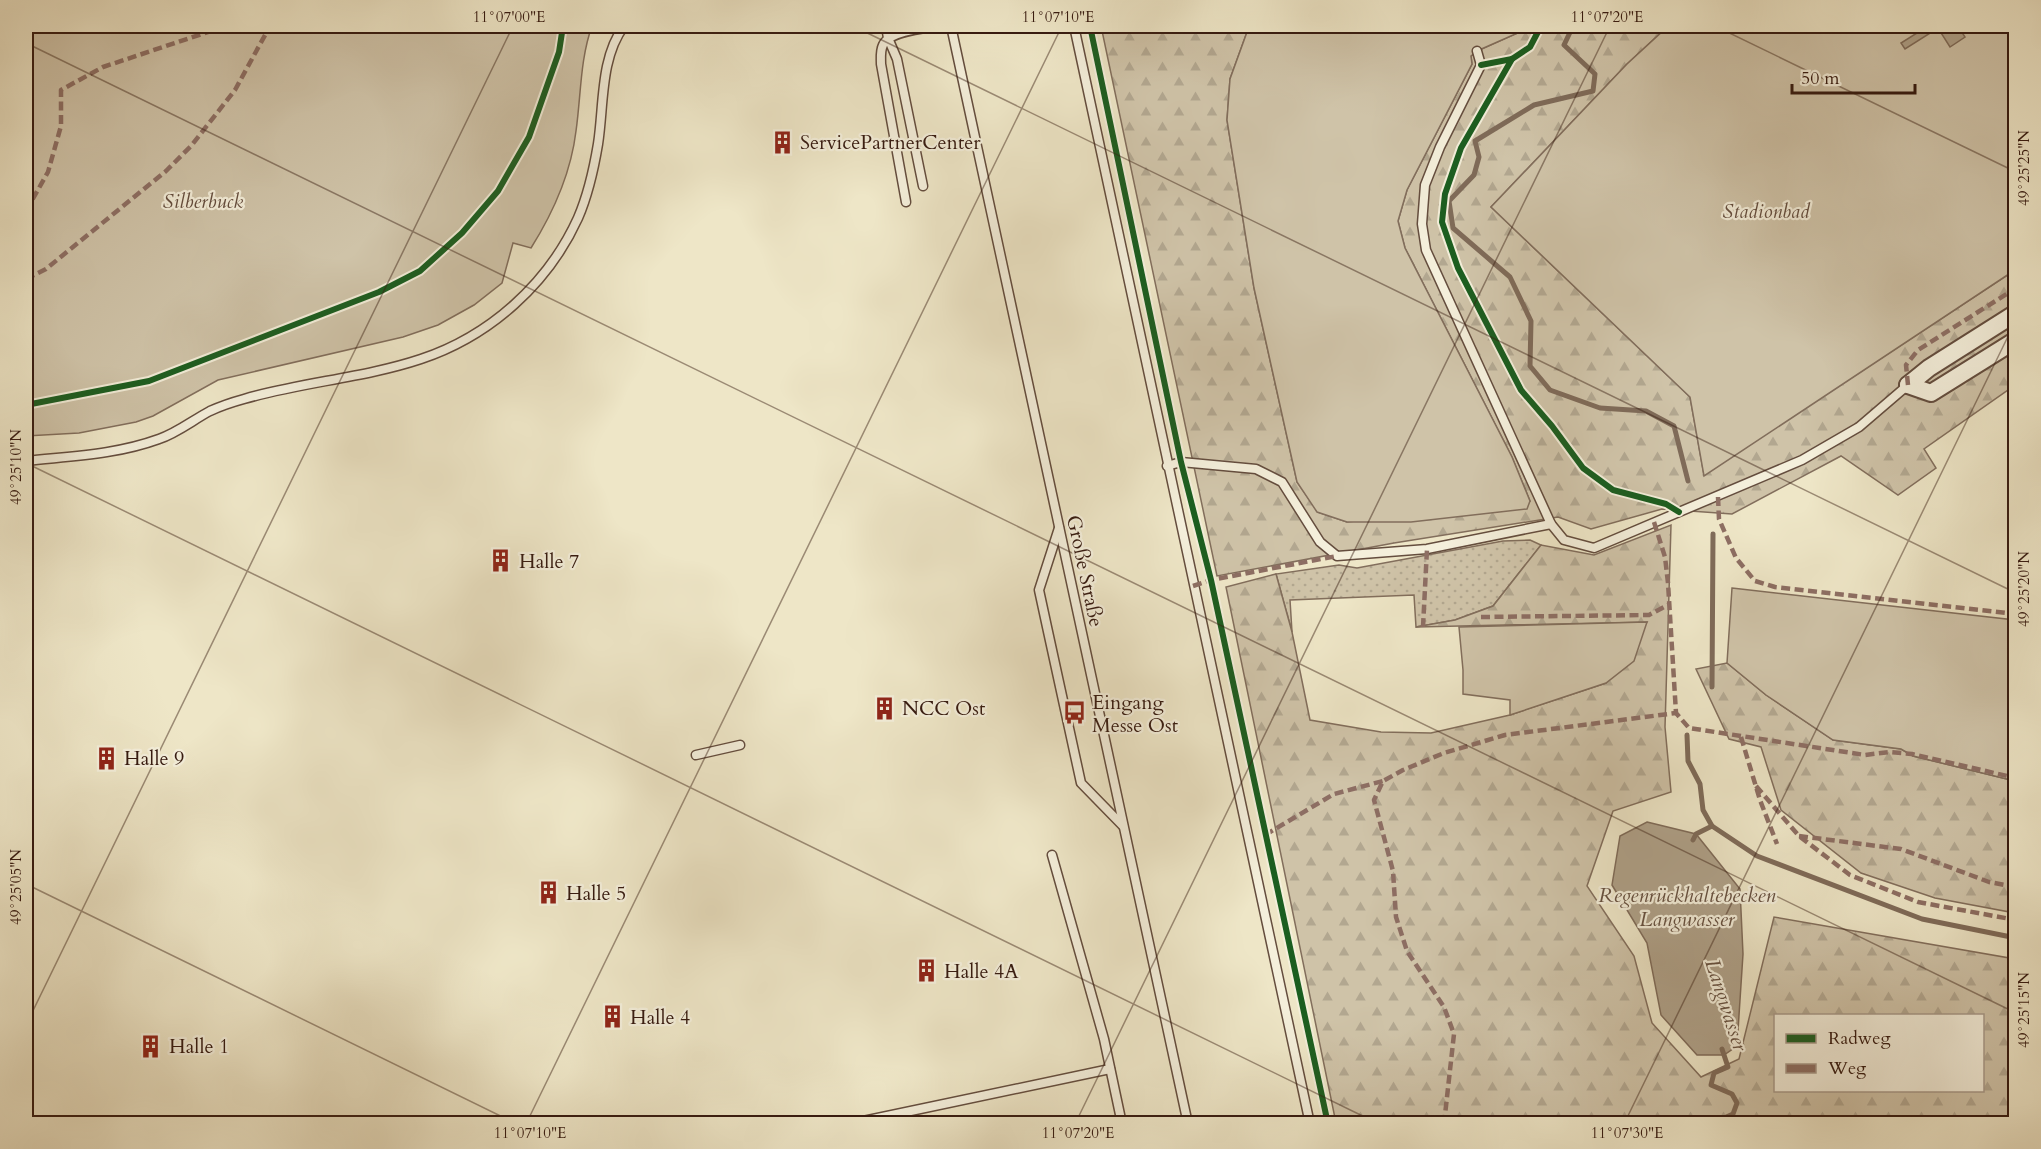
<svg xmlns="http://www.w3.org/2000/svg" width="2041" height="1149" viewBox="0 0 2041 1149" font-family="Cardo,serif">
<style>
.grass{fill:url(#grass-dots);stroke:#826e5c;stroke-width:1.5}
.forest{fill:url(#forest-firs);stroke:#826e5c;stroke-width:1.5;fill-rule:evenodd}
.green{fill:#cfc3a8;stroke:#826e5c;stroke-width:1.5}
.water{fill:#afa189;stroke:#7f6b59;stroke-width:1.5}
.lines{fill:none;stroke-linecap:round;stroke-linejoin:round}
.stream{stroke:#7f6b59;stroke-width:5}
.service-casing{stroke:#644d3e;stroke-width:11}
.minor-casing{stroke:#644d3e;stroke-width:20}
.service{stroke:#f4efdb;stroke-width:8}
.minor{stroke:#f4efdb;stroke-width:16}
.quiet{stroke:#8d6e63;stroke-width:4.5;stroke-dasharray:9 4.5;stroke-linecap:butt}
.cycleway-casing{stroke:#f4efdb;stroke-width:10}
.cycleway{stroke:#1b5e20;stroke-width:6}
.ticks{fill:none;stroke:#361a10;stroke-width:1.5;stroke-opacity:0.45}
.labels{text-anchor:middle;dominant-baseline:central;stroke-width:4.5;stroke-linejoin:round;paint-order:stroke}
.poi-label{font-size:20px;fill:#361a10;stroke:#f4efdb;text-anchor:start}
.park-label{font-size:20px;font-style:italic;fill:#644d3e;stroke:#f4efdb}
.street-label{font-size:20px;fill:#361a10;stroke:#f4efdb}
.water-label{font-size:21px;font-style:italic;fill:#665040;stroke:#f4efdb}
.neatline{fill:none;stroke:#361a10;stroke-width:2}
.ticks-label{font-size:15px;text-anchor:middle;fill:#361a10}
</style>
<defs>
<pattern id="grass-dots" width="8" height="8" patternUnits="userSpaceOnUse" patternTransform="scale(1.5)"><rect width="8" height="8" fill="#cfc3a8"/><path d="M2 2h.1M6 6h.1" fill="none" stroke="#b2a790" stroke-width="1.8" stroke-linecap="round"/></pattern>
<pattern id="forest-firs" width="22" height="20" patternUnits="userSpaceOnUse" patternTransform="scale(1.5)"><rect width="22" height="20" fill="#cfc3a8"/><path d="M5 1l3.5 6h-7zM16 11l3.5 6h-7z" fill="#b2a790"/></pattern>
</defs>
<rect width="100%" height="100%" fill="#eee6c7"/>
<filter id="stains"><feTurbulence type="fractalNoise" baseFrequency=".00333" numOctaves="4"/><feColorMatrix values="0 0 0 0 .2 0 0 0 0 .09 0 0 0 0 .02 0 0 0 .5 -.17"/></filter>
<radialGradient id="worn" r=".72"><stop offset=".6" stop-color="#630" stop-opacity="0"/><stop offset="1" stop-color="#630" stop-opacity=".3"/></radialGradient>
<path class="grass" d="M1530,540l11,5 -48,61 -38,14 -39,7 -2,-32 -124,5 2,32 -16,-58 63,-9 18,3 146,-27z"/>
<g class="forest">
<path d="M1101,26h147l-1,6 -17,47 -3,41 27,168 43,194 21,30 29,10 183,-21 -18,-44 -107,-209 -7,-27 9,-31 65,-126 -1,-8 6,-5 43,-19 3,-6h151l-10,4 -37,34 -136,143 199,190 14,78 311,-205v115l-91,64 12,19 -38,27 -57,-39 -109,58 -70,-5 -71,20 -33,-12 -164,26 -177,33z"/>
<path d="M1671,525l-6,202 6,65 -58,19 -26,75 47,70 18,67 49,54 38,-18 35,-142 241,42v164h-679l-110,-536 50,-13 16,58 18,88 71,12 50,1 79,-18 96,-32 41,-61 -231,5 39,-7 38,-14 48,-61 53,10zM1776,1016h206v74h-206z"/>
<path d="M1727,663l39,32 67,45 68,9 12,7 102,25v132l-80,-15 -74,-25 -80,-63 -20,-63 -32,-8 -33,-70z"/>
</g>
<g class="green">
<path d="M26,26h566c-12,33 -11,70 -16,105 -5,42 -23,82 -45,117l-18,-5 -11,40 -28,22 -36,20 -35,12 -185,43 -65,36 -17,6 -57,11 -53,3z"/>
<path d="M1248,26h275l-3,6 -43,19 -6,5 1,8 -65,126 -9,31 7,27 107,209 18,44 -3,8 -116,13h-64l-30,-10 -20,-30 -43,-194 -27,-168 3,-41 17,-47z"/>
<path d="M1674,26h341v244l-311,206 -14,-79 -199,-190 136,-143 37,-34z"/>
<path d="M1732,588l283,32v161l-102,-25 -12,-7 -68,-9 -67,-45 -39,-32z"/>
<path d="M1647,622l-13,39 -28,22 -96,32v-15l-47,-6v-24l-4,-43z"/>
</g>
<g class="water">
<path d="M1928,26h30l7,11 -15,10 -12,-19 -33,21 -4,-6z"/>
<path d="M1647,822l49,12 44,55 3,65 -6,92 -13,9h-27l-36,-40 -14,-72 -35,-58 8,-49z"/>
</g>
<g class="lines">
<g class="stream">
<path d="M1573,26l-9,19 31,29 -2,17 -59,14 -59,36 4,16 -5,18 -25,26 4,27 57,49 21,44 -1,45 20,24 50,18 46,3 28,15 14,55"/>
<path d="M1712,687l1,-153"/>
<path d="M1687,735l1,26 12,23 3,26 9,16 -16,8 -3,6"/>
<path d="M1712,826l45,30 165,63 94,19"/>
<path d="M1711,1124l22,-10 4,-11 -5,-9 -21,-9 3,-12 14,-6 -6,-18"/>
</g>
<defs>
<g id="service">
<path d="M886,26l2,12 9,21 26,127"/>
<path d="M951,26l237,1098"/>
<path d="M1074,26l236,1098"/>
<path d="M1477,51l4,14 -41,82 -15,38 -3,39 4,26 125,274 13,16 30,8 208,-88 57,-33 49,-42"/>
<path d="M906,202l-25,-138c0,-6 -1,-13 2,-19 6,-14 42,-17 56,-19"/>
<path d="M2006,319l10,15"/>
<path d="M26,461c45,-5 89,-6 133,-22 18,-6 34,-19 51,-28 11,-5 23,-9 34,-12 58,-17 120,-21 177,-40 69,-23 127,-75 157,-141 10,-23 16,-50 20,-74 6,-38 2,-86 26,-118"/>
<path d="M1167,466l14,-4 75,7 26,13 38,60 17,14 90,-7 124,-25"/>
<path d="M1059,528l-20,62 8,37 34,156 42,43"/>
<path d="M696,755l44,-10"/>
<path d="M1052,855l52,184 18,85"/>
<path d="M849,1124l261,-55"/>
</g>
<g id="minor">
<path d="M1908,385l21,-17 87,-55"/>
<path d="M1908,385l23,8 85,-53"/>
</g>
</defs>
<use href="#service" class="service-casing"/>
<use href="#minor" class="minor-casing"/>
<use href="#service" class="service"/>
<use href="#minor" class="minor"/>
<g class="quiet">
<path d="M26,211l22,-39 13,-46v-36l42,-23 123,-41"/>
<path d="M26,279l20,-10 120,-98 25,-25 44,-56 35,-64"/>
<path d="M1908,385l-2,-20 12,-15 98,-62"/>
<path d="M1718,497l1,22 17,39 19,23 20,6 241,27"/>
<path d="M1654,522l11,35 3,26 8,130 13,15 176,27 24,-3 23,2 104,24"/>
<path d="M1193,586l18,-6 126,-24"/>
<path d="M1481,617l168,-2 21,-11"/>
<path d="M1423,627l4,-78"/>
<path d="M1741,737l19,63 17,44"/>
<path d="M1756,786l43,50 51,39 68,27 98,18"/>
<path d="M1265,835l69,-41 49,-13"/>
<path d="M1799,836l102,13 88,33 27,5"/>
<path d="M1444,1124l10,-90 -10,-27 -37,-56 -11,-34 -3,-46 -19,-71 9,-19 20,-11 41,-17 61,-18 171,-22"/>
</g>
<defs>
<g id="cycleway">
<path d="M1090,26l91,436 30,118 117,544"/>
<path d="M1512,59l-51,89 -16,46 -3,28 16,46 63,122 31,36 31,42 30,22 53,14 13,8"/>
<path d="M1481,65l31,-6 18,-12 11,-21"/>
<path d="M26,405l123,-24 230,-89 41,-21 42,-38 36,-42 31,-54 30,-85 4,-26"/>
</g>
</defs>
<use href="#cycleway" class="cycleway-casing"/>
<use href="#cycleway" class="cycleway"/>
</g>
<path class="ticks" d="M853,26l1163,567M1715,26l301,146M26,43l1990,970M26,463l1353,661M26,884l491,240M26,1025l487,-999M526,1124l536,-1098M1075,1124l535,-1098M1624,1124l392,-804"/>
<defs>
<symbol id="building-bare" viewBox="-9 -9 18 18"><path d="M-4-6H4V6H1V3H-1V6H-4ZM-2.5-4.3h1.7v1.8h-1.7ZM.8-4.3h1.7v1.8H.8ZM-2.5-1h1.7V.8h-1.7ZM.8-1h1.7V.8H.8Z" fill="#8f2418" stroke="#f4efdb" stroke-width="2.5" paint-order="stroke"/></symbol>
<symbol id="bus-bare" viewBox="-9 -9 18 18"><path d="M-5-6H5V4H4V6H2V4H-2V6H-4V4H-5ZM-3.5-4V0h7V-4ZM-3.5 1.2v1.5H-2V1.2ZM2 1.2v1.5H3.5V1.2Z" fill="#8f2418" stroke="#f4efdb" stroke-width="2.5" paint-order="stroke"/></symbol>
</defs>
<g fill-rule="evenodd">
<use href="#building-bare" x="766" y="126" width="33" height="33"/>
<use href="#building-bare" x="484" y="544" width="33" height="33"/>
<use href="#building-bare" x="868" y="692" width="33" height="33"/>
<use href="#bus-bare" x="1058" y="696" width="33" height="33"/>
<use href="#building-bare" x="90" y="742" width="33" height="33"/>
<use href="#building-bare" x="532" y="876" width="33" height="33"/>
<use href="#building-bare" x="910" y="954" width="33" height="33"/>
<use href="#building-bare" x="596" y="1000" width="33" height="33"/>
<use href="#building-bare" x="134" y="1030" width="33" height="33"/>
</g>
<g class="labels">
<g class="poi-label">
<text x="800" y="142">ServicePartnerCenter</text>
<text x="519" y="561">Halle 7</text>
<text x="1092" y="702">Eingang<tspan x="1092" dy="23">Messe Ost</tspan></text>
<text x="902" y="708">NCC Ost</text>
<text x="124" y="758">Halle 9</text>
<text x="566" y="893">Halle 5</text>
<text x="944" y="971">Halle 4A</text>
<text x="630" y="1017">Halle 4</text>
<text x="169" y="1046">Halle 1</text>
</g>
<g class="park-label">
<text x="203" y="201">Silberbuck</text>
<text x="1766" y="211">Stadionbad</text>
</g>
<g class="street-label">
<text transform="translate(1085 571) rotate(78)">Große Straße</text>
</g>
<g class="water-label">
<text x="1687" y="895">Regenrückhaltebecken<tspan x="1687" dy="24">Langwasser</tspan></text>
<text transform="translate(1726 1005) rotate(72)">Langwasser</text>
</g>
</g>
<rect width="2041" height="1149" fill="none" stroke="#eee6c7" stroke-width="66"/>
<rect x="1774" y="1014" width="210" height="78" fill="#f4efdb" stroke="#a89a8a" stroke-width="1.5"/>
<rect x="1786" y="1034" width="30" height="9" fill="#1b5e20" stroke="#a89a8a" stroke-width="1.5"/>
<text x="1828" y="1044" font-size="18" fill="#361a10">Radweg</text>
<rect x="1786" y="1064" width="30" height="9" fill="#8d6e63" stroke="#a89a8a" stroke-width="1.5"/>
<text x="1828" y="1074" font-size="18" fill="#361a10">Weg</text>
<path d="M1792 84v9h123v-9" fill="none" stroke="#361a10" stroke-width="3"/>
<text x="1801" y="84" font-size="18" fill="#361a10" stroke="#f4efdb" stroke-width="4.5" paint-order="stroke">50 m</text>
<rect x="33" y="33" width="1975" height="1083" class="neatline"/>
<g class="ticks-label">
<text x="509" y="22">11°07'00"E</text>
<text x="1058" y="22">11°07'10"E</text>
<text x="1607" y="22">11°07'20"E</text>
<text transform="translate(2024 168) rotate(-90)" y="5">49°25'25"N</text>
<text transform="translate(16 467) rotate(-90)" y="5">49°25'10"N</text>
<text transform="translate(2024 589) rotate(-90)" y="5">49°25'20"N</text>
<text transform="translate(16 887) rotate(-90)" y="5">49°25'05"N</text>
<text transform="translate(2024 1010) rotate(-90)" y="5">49°25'15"N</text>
<text x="530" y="1138">11°07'10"E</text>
<text x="1078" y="1138">11°07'20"E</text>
<text x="1627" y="1138">11°07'30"E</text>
</g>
<rect width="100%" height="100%" filter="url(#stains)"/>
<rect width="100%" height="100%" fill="url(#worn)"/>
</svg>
